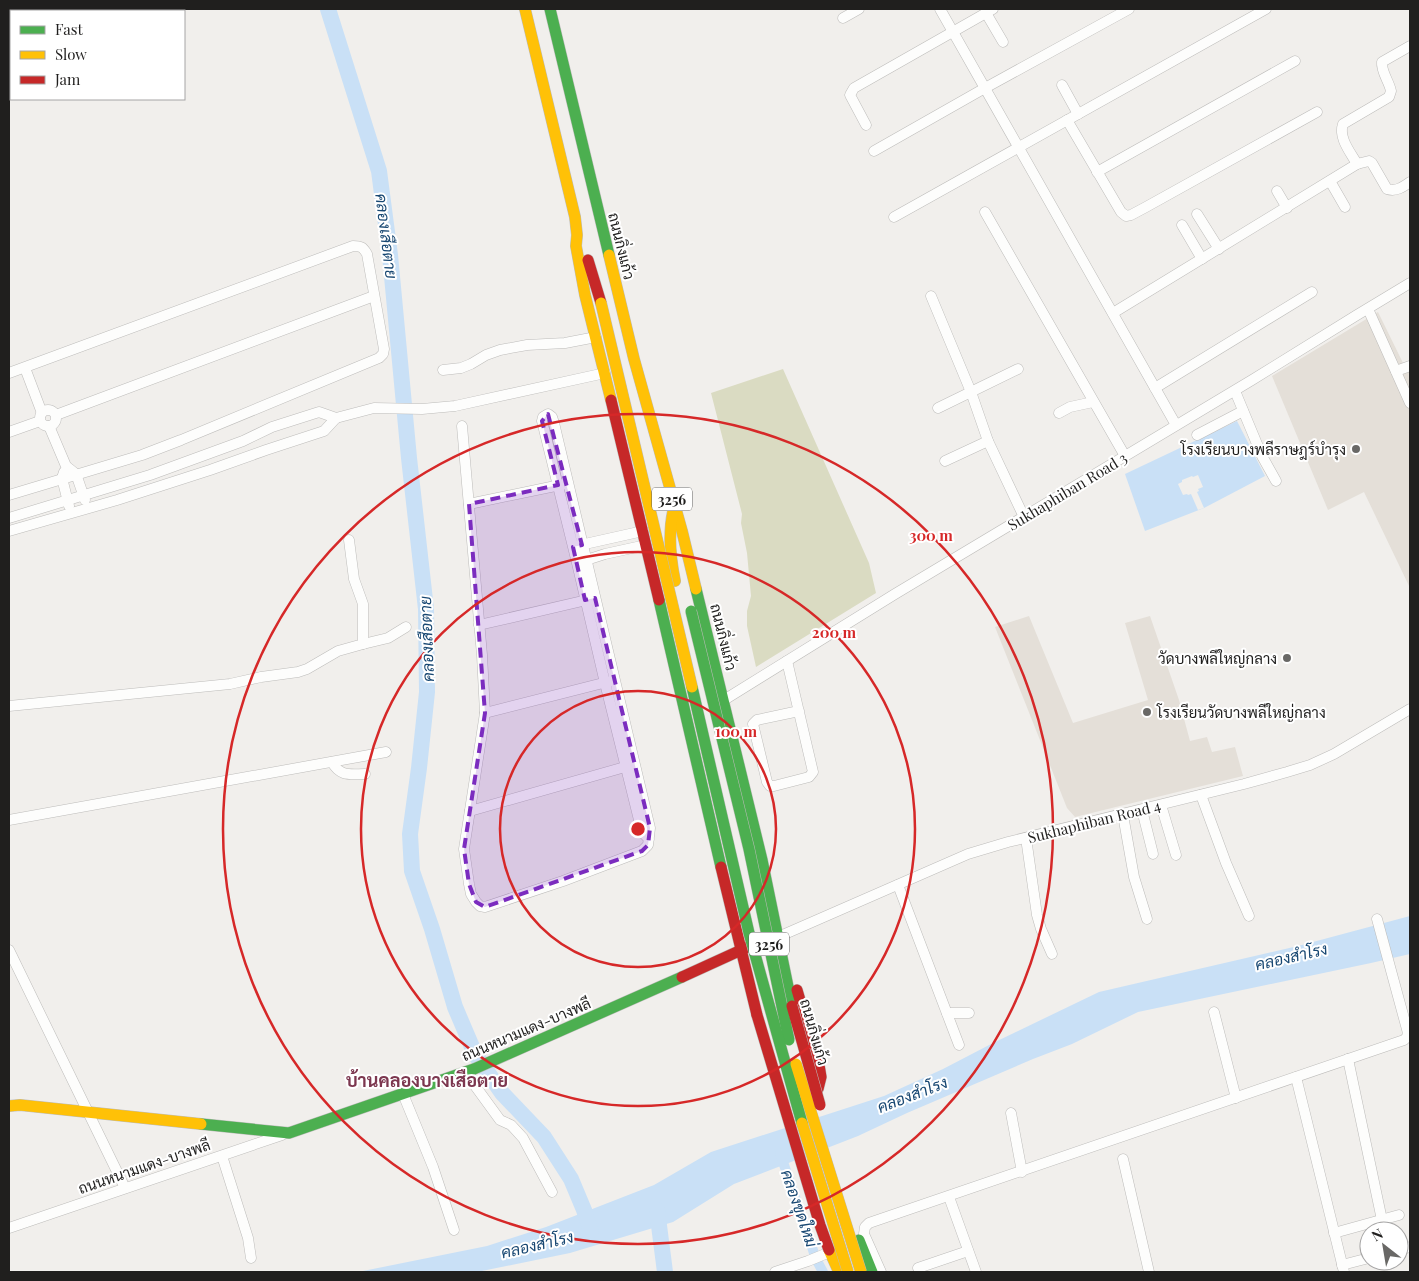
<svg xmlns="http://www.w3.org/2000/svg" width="1419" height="1281" viewBox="0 0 1419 1281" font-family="'Playfair Display',Sarabun,serif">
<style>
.built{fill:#e4dfd8}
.green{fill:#dadbc2}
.water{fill:#c9e0f6}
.pier{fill:#f1efec}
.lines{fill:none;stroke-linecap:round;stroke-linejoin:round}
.canal{stroke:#c9e0f6;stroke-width:10}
.river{stroke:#c9e0f6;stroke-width:16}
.street-casing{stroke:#bdbcba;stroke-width:11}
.fast-casing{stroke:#bdbcba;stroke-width:12}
.slow-casing{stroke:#bdbcba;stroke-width:12}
.jam-casing{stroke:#bdbcba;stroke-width:12}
.street{stroke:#fdfdfc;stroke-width:10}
.fast{stroke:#4caf50;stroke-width:11}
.slow{stroke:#ffc107;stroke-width:11}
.jam{stroke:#c62828;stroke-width:11}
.fast-bridge-casing{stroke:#bdbcba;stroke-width:12;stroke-linecap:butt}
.slow-bridge-casing{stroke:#bdbcba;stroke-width:12;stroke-linecap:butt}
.jam-bridge-casing{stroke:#bdbcba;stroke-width:12;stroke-linecap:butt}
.fast-bridge{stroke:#4caf50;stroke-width:11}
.slow-bridge{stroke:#ffc107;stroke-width:11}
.jam-bridge{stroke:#c62828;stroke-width:11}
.marked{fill:#7b2cbf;fill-opacity:0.2;stroke:#7b2cbf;stroke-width:4;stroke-dasharray:10 6;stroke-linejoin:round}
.ring{fill:none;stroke:#d62828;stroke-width:2.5}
.poi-dot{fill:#696866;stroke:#fff;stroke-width:2}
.labels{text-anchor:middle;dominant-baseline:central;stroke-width:4;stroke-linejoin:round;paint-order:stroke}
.shield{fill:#fff;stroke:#636262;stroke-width:1}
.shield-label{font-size:14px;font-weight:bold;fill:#201f1e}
.street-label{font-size:15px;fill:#201f1e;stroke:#fff}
.poi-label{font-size:15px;fill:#201f1e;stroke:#fff;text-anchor:end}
.water-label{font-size:16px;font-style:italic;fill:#174772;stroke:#fff}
.quarter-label{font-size:18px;font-weight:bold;fill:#7c374f;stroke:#fff}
.centre{fill:#d62828;stroke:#fff;stroke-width:2.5}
.ring-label{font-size:15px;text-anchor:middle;font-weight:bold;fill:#d62828;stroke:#fff;stroke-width:4;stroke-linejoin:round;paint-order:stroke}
</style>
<rect width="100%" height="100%" fill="#f1efec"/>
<g class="built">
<path d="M1378,312l25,51 7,-3v228l-46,-96 -36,18 -56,-134z"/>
<path d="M1029,616l44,107 75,-23 -23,-77 25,-7 29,84 11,41 17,-4 5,15 23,-5 8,29 -168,41 -8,-9 -72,-181z"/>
</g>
<path class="green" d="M783,369l86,194 7,30 -120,74 -9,-41v-15l4,-15 -4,-43 -6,-30 1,-9 -31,-121z"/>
<g class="water">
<path d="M1237,421l28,55 -61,32 -59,23 -20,-57z"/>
<path d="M1410,916v38l-39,9 -233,49 -66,32 -39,15 -126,54 -49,23 -124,48 -61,38 -103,31 -93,19h-119l129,-26 59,-19 108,-42 57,-33 173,-56 59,-27 50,-26 106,-51 199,-46z"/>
</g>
<path class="pier" d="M1198,475l5,12 -5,2 1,2 -2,1 7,16 -6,2 -7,-16 -3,1 -1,-1 -4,1 -5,-11 4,-2v-2l10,-4 1,1z"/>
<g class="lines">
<path class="canal" d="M780,1153l36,106 7,13"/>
<g class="river">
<path d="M328,9l51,162 11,84 19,203 17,151 1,83 -8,76 -9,66 2,37 20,58 23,78 20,47 27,39 42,44 27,42 13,31 7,21"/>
<path d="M657,1210l8,62"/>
</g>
<defs>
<g id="street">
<path d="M940,9l236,416"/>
<path d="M986,13l17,29"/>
<path d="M843,18l16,-9"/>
<path d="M1062,85l16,29"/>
<path d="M1067,120l54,92 5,4 5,-1 15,-8 171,-95"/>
<path d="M866,125l-16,-30 4,-7 139,-79"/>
<path d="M874,151l111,-63 144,-79"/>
<path d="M1357,164c-6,-11 -19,-26 -14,-40l46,-27 2,-6c-2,-10 -10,-19 -9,-29l28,-16"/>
<path d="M1097,172l198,-111"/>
<path d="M1330,181l15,26"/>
<path d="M1277,191l10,17"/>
<path d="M985,212l140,244"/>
<path d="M1197,214l22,35"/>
<path d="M894,217l372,-208"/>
<path d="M1182,225l20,34"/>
<path d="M931,296l40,96 17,49 36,76"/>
<path d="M1368,309l42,94"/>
<path d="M1113,313l244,-149 12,-3 3,2 15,26c9,3 16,-2 23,-7"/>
<path d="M25,368l17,45"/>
<path d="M443,370l18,-2 10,-4 15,-9 14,-5 27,-5 38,-2 31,-6"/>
<path d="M1396,371l14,-5"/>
<path d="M9,373l344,-127c8,0 10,1 14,8l17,95 -1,5 -4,4 -198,82 -39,15 -133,40"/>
<path d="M1155,388l157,-96"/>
<path d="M1235,391l27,65 14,25"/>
<path d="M938,408l80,-39"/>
<circle cx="48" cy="418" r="8"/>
<path d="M1059,413l11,-6 23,-5"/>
<path d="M56,415l318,-119"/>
<path d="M49,426l17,40 10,8 9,26"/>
<path d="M462,426l20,229 3,58 -21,136 5,35 2,10 5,8 4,4 5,1 78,-26 79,-30 6,-6 2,-17 -96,-405 -2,-6 -4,-3 -5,3 -1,4 35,142 28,120 37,149 7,7"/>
<path d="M9,432l31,-11"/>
<path d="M1197,435l46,-24"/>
<path d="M945,461l43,-20"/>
<path d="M64,472l-2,6 7,28"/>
<path d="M469,504l96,-20"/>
<path d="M9,518l141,-43 93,-34 29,-14 47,-15 17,6 38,-10 48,1 33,-3 150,-33"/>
<path d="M9,531l108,-31 93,-30 56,-20 58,-19 12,-13"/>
<path d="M576,546l67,-15"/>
<path d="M580,562l25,-8 41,-9"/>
<path d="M479,625l112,-26"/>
<path d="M363,644l25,-6 18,-11"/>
<path d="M787,661l26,111 -4,5 -35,9h-4l-3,-4 -14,-58 4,-4 42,-9"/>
<path d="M724,700l171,-106 357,-214 105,-65 53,-32"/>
<path d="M9,706l221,-22 31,-7 37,-5 9,-3 31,-18 25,-7v-40l-9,-25 -5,-39"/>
<path d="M485,713l126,-32"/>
<path d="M332,762c8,15 18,12 33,12"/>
<path d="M1201,795l25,68 23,53"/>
<path d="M1161,805l15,50"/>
<path d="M1142,810l11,44"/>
<path d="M470,811l162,-46"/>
<path d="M1123,815l11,62 13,42"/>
<path d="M9,820l377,-68"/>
<path d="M1026,838l11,77 4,14 11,25"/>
<path d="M898,885l61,160"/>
<path d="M778,937l190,-83 40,-12 236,-58 43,-12 23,-7 24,-11 76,-45"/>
<path d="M9,950l116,238"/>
<path d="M1214,1012l22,86"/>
<path d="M947,1013h22"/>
<path d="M1348,1059l34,161"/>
<path d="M465,1072l35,48 11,5 12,13 29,54"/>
<path d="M1296,1077l48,195"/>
<path d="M403,1094l30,73 21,63"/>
<path d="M1011,1113l11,59"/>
<path d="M222,1156l26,82 3,20"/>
<path d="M1123,1159l26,113"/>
<path d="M949,1197l27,75"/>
<path d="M9,1228l273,-93"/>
<path d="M1334,1233l65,-18"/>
<path d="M1399,1250l11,-3"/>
<path d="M1342,1265l27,-7"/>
<path d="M918,1268l50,-17"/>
<path d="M775,1272l33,-11 22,-9"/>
<path d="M881,1272l-17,-38 1,-7 4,-4 535,-183 3,-3 1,-4 -31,-114"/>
</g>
<g id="fast">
<path d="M550,9l59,246"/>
<path d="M696,589l66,271 30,146"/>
<path d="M659,600l62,267"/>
<path d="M201,1124l88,9 185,-64 208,-92"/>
<path d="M859,1240l13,32"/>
</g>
<g id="slow">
<path d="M525,9l50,208 2,18 -1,11 9,49 26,105"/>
<path d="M609,255l25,104 48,172 14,58"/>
<path d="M673,511c-5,24 -3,46 2,70"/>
<path d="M9,1106l11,-1 181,19"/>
<path d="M829,1250l10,22"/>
</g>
<g id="jam">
<path d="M588,260l13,43"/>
<path d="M611,400l48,200"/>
<path d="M721,867l36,148"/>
<path d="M682,977l68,-31"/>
<path d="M797,990l22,75 2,12 -3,12 -10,3"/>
</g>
</defs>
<use href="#street" class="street-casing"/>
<use href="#fast" class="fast-casing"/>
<use href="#slow" class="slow-casing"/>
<use href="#jam" class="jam-casing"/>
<use href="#street" class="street"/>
<use href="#fast" class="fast"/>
<use href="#slow" class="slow"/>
<use href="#jam" class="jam"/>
<defs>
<g id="fast-bridge">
<path d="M691,611l58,238 40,191"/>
<path d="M692,687l57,246 53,190"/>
</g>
<g id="slow-bridge">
<path d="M601,303l91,384"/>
<path d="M796,1064l65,208"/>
<path d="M802,1123l46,149"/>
</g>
<g id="jam-bridge">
<path d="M792,1006l28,99"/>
<path d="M757,1015l63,210 9,25"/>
</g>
</defs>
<use href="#fast-bridge" class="fast-bridge-casing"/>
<use href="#slow-bridge" class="slow-bridge-casing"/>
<use href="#jam-bridge" class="jam-bridge-casing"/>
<use href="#fast-bridge" class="fast-bridge"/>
<use href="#slow-bridge" class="slow-bridge"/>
<use href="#jam-bridge" class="jam-bridge"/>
</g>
<path class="marked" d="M548,414l34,131 -9,2 12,53 10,-2 55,230 -2,17 -6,6 -157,56 -9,-5 -7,-18 -5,-35 21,-136 -16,-209 89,-19 -16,-64z"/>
<g class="ring">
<circle cx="638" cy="829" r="138"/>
<circle cx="638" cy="829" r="277"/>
<circle cx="638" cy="829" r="415"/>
</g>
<g class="poi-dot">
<circle cx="1356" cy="449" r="5"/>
<circle cx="1287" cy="658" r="5"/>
<circle cx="1147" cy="712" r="5"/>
</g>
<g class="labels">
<g class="shield">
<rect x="652" y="487.5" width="40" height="23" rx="4"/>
<rect x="749" y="932.5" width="40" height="23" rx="4"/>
</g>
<g class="shield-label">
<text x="672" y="499">3256</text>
<text x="769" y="944">3256</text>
</g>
<g class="street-label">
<text transform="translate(622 246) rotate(76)">ถนนกิ่งแก้ว</text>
<text transform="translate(1067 491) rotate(-31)">Sukhaphiban Road 3</text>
<text transform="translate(724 637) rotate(76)">ถนนกิ่งแก้ว</text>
<text transform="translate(1094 821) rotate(-14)">Sukhaphiban Road 4</text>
<text transform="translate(526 1029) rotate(-23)">ถนนหนามแดง-บางพลี</text>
<text transform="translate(815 1032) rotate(74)">ถนนกิ่งแก้ว</text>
<text transform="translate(144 1166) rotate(-19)">ถนนหนามแดง-บางพลี</text>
</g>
<g class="poi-label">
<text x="1346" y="449">โรงเรียนบางพลีราษฎร์บำรุง</text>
<text x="1277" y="658">วัดบางพลีใหญ่กลาง</text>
<text x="1157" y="712" text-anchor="start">โรงเรียนวัดบางพลีใหญ่กลาง</text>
</g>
<g class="water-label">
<text transform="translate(387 236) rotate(83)">คลองเสือตาย</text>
<text transform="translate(426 639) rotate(-92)">คลองเสือตาย</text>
<text transform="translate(1291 956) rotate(-13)">คลองสำโรง</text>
<text transform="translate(912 1094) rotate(-21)">คลองสำโรง</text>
<text transform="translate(800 1208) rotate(71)">คลองขุดใหม่</text>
<text transform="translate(537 1244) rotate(-13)">คลองสำโรง</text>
</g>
<g class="quarter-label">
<text x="427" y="1080">บ้านคลองบางเสือตาย</text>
</g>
</g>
<circle cx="638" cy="829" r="8" class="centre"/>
<g class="ring-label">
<text x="931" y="541">300 m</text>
<text x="834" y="638">200 m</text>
<text x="736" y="737">100 m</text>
</g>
<rect width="1419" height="1281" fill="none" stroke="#201f1e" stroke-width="20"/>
<rect x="10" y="10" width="175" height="90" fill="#ffffff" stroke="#a6a5a5"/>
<rect x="20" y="26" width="25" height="8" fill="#4caf50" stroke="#a6a5a5"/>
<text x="55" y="35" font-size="15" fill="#201f1e">Fast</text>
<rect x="20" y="51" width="25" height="8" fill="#ffc107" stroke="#a6a5a5"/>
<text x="55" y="60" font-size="15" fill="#201f1e">Slow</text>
<rect x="20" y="76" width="25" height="8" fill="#c62828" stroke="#a6a5a5"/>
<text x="55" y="85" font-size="15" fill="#201f1e">Jam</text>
<g transform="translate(1384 1246) rotate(329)"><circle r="24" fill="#ffffff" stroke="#a6a5a5"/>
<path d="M0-4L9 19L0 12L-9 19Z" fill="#696866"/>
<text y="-8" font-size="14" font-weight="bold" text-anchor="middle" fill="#201f1e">N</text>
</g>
</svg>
